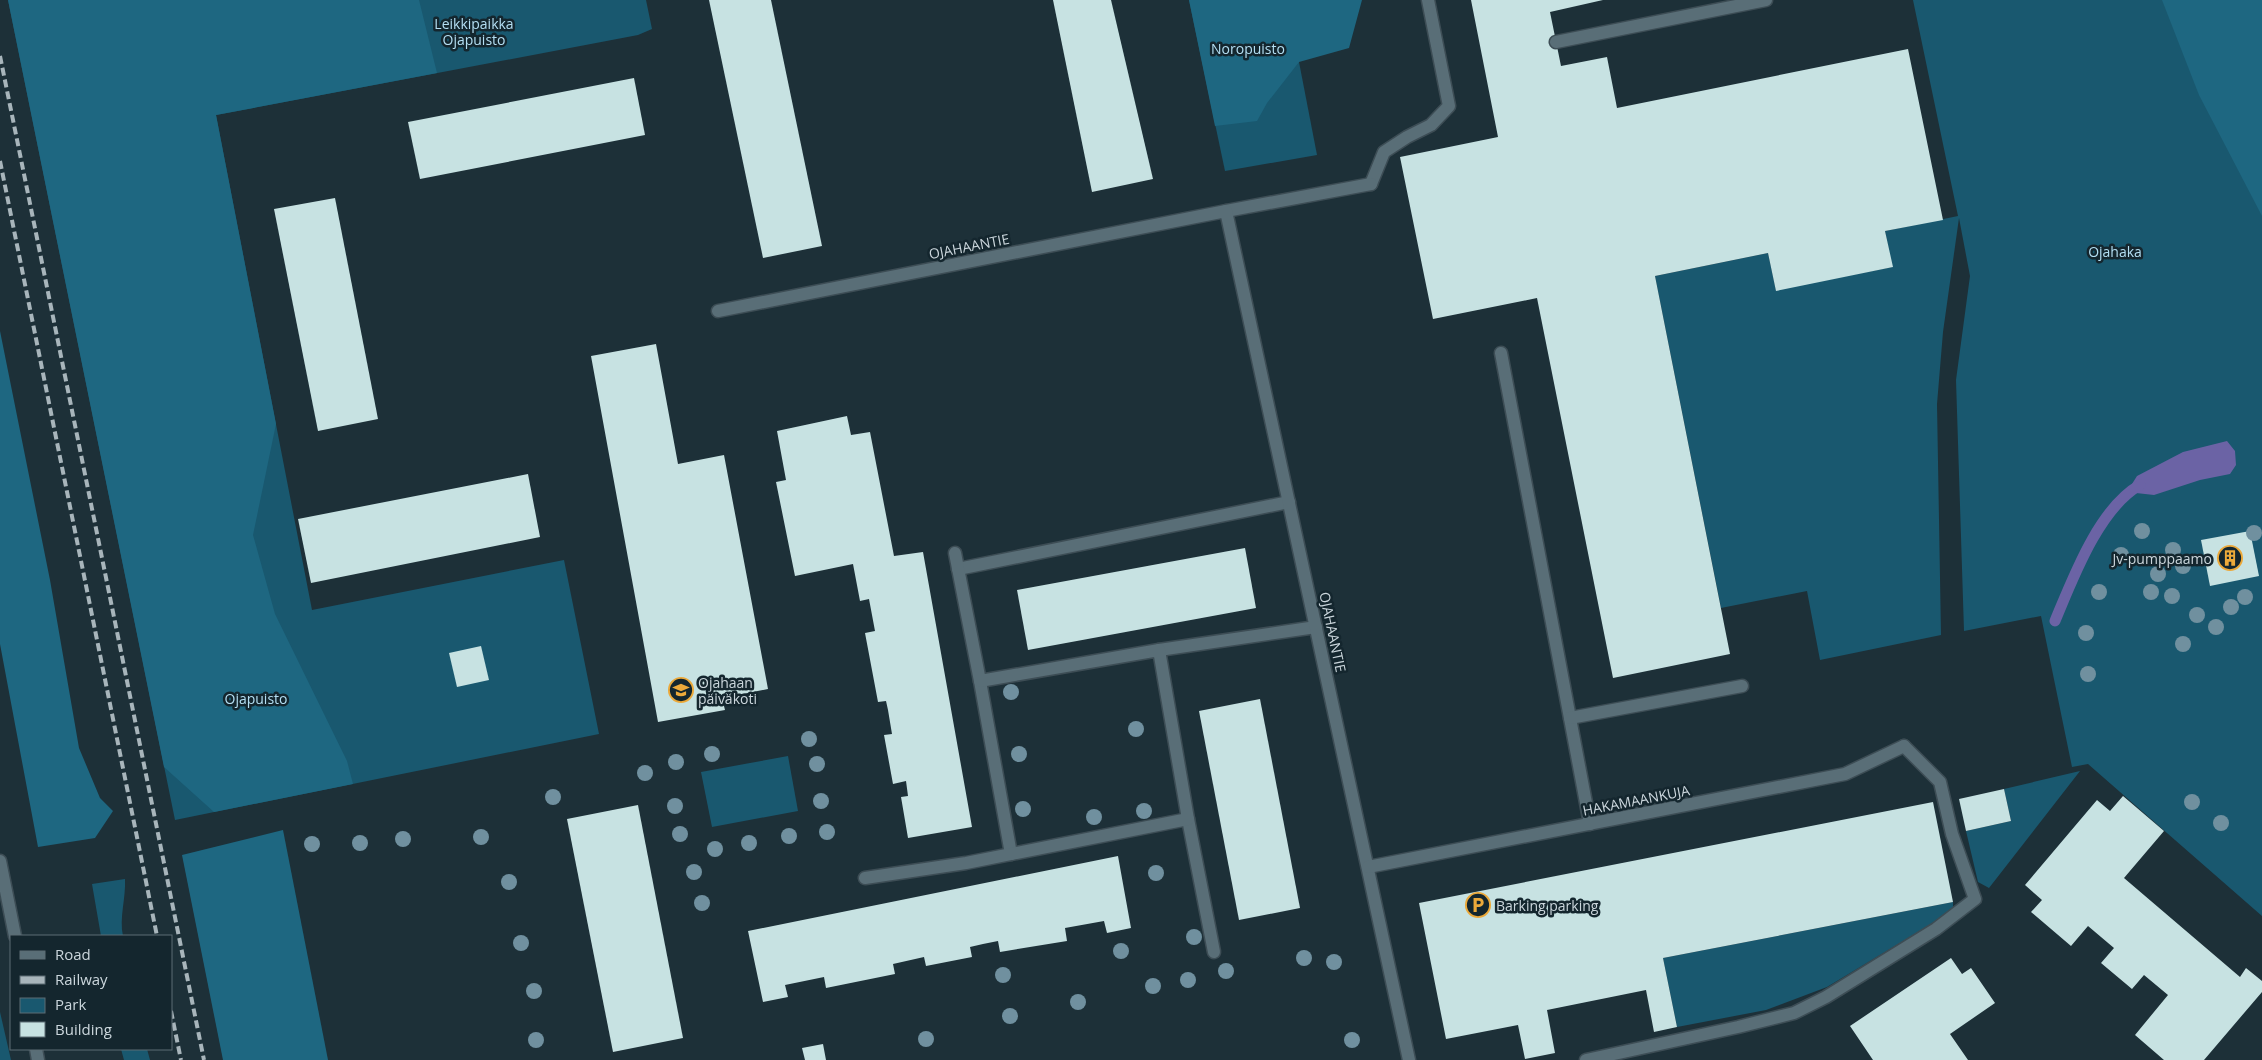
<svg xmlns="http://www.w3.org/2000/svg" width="2262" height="1060" viewBox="0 0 2262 1060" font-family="'Open Sans',sans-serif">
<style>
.green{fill:#19586f}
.forest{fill:#1e6781}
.water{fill:#6b63a5}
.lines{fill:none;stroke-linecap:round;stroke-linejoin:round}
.stream{stroke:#6b63a5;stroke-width:11}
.building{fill:#c7e2e2}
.service-casing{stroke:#3d4d55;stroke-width:15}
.minor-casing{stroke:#3d4d55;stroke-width:15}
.tertiary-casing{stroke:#3d4d55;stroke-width:15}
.service{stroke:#596e77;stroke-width:12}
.minor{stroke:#596e77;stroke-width:12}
.tertiary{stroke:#596e77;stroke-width:12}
.rail{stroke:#a8b5bb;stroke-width:4;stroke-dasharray:8 4;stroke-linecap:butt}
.tree{fill:#70909f}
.labels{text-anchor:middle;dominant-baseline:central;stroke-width:5;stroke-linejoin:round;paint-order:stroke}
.park-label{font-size:14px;fill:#b4dff3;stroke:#14262e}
.street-label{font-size:14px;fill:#cbd6dc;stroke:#14262e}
.poi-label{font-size:14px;fill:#cbd6dc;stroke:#14262e;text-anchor:start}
</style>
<rect width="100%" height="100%" fill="#1d3038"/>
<g class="green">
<path d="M8,0h638l6,29 -14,6 -422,80 96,495 252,-50 35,174 -424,86z"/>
<path d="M1189,0h98l30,155 -92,16z"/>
<path d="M1913,0h349v916l-174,-152 -16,3 -31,-151 -77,15 -8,-251 14,-104 -11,-58 -16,114 -6,72 4,231 -121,25 -13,-69 -86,17 -66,-332 113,-23 8,37 116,-23 -7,-36 73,-15z"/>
<path d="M788,756l10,55 -86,16 -11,-55z"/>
<path d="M2080,771l-91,117 -11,-6 -12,-51 45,-10 -7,-32z"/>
<path d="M125,879c1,19 -6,39 -2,57h-22l-9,-52z"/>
<path d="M1953,902v9l-126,76 -61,23 -89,17 -14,-69z"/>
<path d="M0,1012l11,48h-11z"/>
<path d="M121,1049h26l3,11h-26z"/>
</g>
<g class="forest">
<path d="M8,0h411l18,73 -221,42 60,309 -23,111 22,79 72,147 6,23 -139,28 -50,-45z"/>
<path d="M1189,0h173l-13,48 -50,14 -32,41 -10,18 -42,5z"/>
<path d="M2162,0h100v216l-63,-121z"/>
<path d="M0,331l50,249 29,168 21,50 13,13 -18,27 -57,9 -38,-203z"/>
<path d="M283,830l45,230h-105l-41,-205z"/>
</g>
<path class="water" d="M2227,441l8,10 1,14 -6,9 -30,6 -46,15 -27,-3 10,-16 46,-24z"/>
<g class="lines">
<path class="stream" d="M2055,621c18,-43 44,-113 85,-136"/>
</g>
<g class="building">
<path d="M709,0h62l51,246 -59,12z"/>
<path d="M1053,0h58l42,179 -61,13z"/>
<path d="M1471,0h132l-53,12 11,54 46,-9 10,51 291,-59 35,171 -58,11 8,36 -117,24 -8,-38 -113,23 75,378 -117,24 -76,-380 -104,21 -33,-162 98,-20z"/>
<path d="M634,78l11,57 -225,44 -12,-57z"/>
<path d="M335,198l43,221 -60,12 -44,-222z"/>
<path d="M656,344l22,120 46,-9 44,234 -46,9 3,12 -67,12 -67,-366z"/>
<path d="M847,416l4,19 19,-3 24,124 29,-4 49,275 -64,11 -7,-41 7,-1 -2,-15 -13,3 -9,-49 8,-1 -4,-24 -2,-9 -8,1 -13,-69 10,-2 -6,-32 -9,2 -7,-37 -58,12 -19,-94 10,-2 -9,-49z"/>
<path d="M528,474l12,63 -229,46 -13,-64z"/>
<path d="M2250,531l9,45 -49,10 -9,-46z"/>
<path d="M1245,548l11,60 -228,42 -11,-60z"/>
<path d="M481,646l8,34 -32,7 -8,-34z"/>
<path d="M1260,699l40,209 -61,12 -40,-209z"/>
<path d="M2004,789l7,32 -45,10 -7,-32z"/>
<path d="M2123,796l41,35 -40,47 116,99 6,-9 16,13v11l-58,68h-40l-29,-25 33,-40 -24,-20 -12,14 -31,-26 13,-15 -26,-22 -17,20 -40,-34 11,-12 -17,-15 72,-85 13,11z"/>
<path d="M1933,802l20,100 -290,56 14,69 -23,5 -8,-42 -99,20 8,43 -30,6 -7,-34 -72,14 -27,-136z"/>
<path d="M638,805l45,233 -70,14 -46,-233z"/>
<path d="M1118,856l13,72 -24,5 -3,-12 -39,7 2,13 -67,11 -2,-11 -15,3 -13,3 2,10 -46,9 -2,-9 -31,7 2,10 -69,14 -2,-11 -39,8 3,12 -25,5 -15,-71z"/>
<path d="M1951,958l11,16 9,-6 24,35 -45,31 18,26h-95l-23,-34z"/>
<path d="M823,1044l3,16h-21l-3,-12z"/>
</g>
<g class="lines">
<defs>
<g id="service">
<path d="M1556,42l210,-42"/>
<path d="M1371,184l13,-32 23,-15 24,-12 18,-19 -21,-106"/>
<path d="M1501,353l89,471"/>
<path d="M958,569l331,-67"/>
<path d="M1159,650l157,-23"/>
<path d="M980,681l31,173"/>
<path d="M1570,718l172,-32"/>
<path d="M1188,819l26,133"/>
<path d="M865,878l101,-15 222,-44 -29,-169 -179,31 -25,-128"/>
<path d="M1586,1060l152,-33 56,-14 32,-16 110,-68 39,-30 -23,-65 -12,-52 -36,-36"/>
</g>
<g id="minor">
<path d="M1226,211l145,-27"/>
<path d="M718,311l508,-100 183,849"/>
<path d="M1368,867l477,-93 59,-28"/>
</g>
<g id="tertiary">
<path d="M0,861l15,75"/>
<path d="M36,1049l2,11"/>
</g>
</defs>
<use href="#service" class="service-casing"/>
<use href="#minor" class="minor-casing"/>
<use href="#tertiary" class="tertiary-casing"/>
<use href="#service" class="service"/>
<use href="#minor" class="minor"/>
<use href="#tertiary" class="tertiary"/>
<g class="rail">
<path d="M0,56l204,1004"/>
<path d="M0,161l157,775"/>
<path d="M171,1011l10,49"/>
</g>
</g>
<g class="tree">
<circle cx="2142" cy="531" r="8"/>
<circle cx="2254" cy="533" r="8"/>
<circle cx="2173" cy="550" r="8"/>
<circle cx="2121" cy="555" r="8"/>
<circle cx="2183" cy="566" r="8"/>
<circle cx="2158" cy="574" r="8"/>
<circle cx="2099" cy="592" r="8"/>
<circle cx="2151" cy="592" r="8"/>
<circle cx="2172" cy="596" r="8"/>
<circle cx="2245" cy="597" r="8"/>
<circle cx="2231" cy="607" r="8"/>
<circle cx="2197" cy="615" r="8"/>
<circle cx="2216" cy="627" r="8"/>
<circle cx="2086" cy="633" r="8"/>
<circle cx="2183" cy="644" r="8"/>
<circle cx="2088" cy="674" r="8"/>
<circle cx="1011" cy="692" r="8"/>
<circle cx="1136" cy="729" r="8"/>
<circle cx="809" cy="739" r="8"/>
<circle cx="712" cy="754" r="8"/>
<circle cx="1019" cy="754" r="8"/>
<circle cx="676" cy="762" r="8"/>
<circle cx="817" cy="764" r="8"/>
<circle cx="645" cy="773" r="8"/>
<circle cx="553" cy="797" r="8"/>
<circle cx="821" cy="801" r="8"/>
<circle cx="2192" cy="802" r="8"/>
<circle cx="675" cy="806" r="8"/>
<circle cx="1023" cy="809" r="8"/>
<circle cx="1144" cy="811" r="8"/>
<circle cx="1094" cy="817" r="8"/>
<circle cx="2221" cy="823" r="8"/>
<circle cx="827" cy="832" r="8"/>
<circle cx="680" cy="834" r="8"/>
<circle cx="789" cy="836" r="8"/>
<circle cx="481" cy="837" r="8"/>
<circle cx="403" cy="839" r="8"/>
<circle cx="360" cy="843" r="8"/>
<circle cx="749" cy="843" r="8"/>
<circle cx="312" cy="844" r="8"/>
<circle cx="715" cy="849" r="8"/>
<circle cx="694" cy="872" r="8"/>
<circle cx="1156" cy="873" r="8"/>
<circle cx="509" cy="882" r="8"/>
<circle cx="702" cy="903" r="8"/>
<circle cx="1194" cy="937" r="8"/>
<circle cx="521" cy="943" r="8"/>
<circle cx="1121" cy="951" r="8"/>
<circle cx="1304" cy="958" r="8"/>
<circle cx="1334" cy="962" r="8"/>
<circle cx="1226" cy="971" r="8"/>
<circle cx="1003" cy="975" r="8"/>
<circle cx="1188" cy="980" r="8"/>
<circle cx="1153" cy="986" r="8"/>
<circle cx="534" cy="991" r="8"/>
<circle cx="1078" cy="1002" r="8"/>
<circle cx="1010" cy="1016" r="8"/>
<circle cx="926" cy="1039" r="8"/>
<circle cx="536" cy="1040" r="8"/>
<circle cx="1352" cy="1040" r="8"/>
</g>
<defs>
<symbol id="building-ring" viewBox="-11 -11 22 22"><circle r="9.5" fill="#14262e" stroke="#eca93a" stroke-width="1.5"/><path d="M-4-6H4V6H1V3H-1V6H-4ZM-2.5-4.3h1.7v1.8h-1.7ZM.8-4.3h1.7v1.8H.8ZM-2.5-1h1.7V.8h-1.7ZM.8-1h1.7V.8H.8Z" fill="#eca93a"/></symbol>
<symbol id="school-ring" viewBox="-11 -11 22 22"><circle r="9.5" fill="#14262e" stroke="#eca93a" stroke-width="1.5"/><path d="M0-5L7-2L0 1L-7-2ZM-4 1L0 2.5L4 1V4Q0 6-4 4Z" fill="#eca93a"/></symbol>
<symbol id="parking-ring" viewBox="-11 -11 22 22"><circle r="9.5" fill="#14262e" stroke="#eca93a" stroke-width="1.5"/><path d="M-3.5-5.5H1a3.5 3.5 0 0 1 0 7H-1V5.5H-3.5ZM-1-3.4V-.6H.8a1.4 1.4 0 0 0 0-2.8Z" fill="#eca93a"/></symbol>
</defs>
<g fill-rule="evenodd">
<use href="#building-ring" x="2216" y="544" width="28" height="28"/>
<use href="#school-ring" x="667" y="676" width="28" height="28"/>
<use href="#parking-ring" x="1464" y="891" width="28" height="28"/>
</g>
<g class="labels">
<g class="park-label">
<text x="474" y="23">Leikkipaikka<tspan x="474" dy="16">Ojapuisto</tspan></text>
<text x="1248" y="48">Noropuisto</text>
<text x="2115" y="251">Ojahaka</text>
<text x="256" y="698">Ojapuisto</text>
</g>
<g class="street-label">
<text transform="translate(969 246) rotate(-11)">OJAHAANTIE</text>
<text transform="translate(1333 632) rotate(78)">OJAHAANTIE</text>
<text transform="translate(1636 800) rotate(-11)">HAKAMAANKUJA</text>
</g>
<g class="poi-label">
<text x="2212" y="558" text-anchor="end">Jv-pumppaamo</text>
<text x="698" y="682">Ojahaan<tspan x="698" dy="16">päiväkoti</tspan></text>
<text x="1496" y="905">Barking parking</text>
</g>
</g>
<rect x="10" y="935" width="162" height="115" fill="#14262e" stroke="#5d6c74"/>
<rect x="20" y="951" width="25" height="8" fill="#596e77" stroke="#5d6c74"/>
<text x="55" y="960" font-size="15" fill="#cbd6dc">Road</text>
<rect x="20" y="976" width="25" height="8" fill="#a8b5bb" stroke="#5d6c74"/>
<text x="55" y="985" font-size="15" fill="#cbd6dc">Railway</text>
<rect x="20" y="998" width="25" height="15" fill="#19586f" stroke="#5d6c74"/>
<text x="55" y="1010" font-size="15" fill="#cbd6dc">Park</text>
<rect x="20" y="1022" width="25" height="15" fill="#c7e2e2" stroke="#5d6c74"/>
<text x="55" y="1035" font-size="15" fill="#cbd6dc">Building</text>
</svg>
